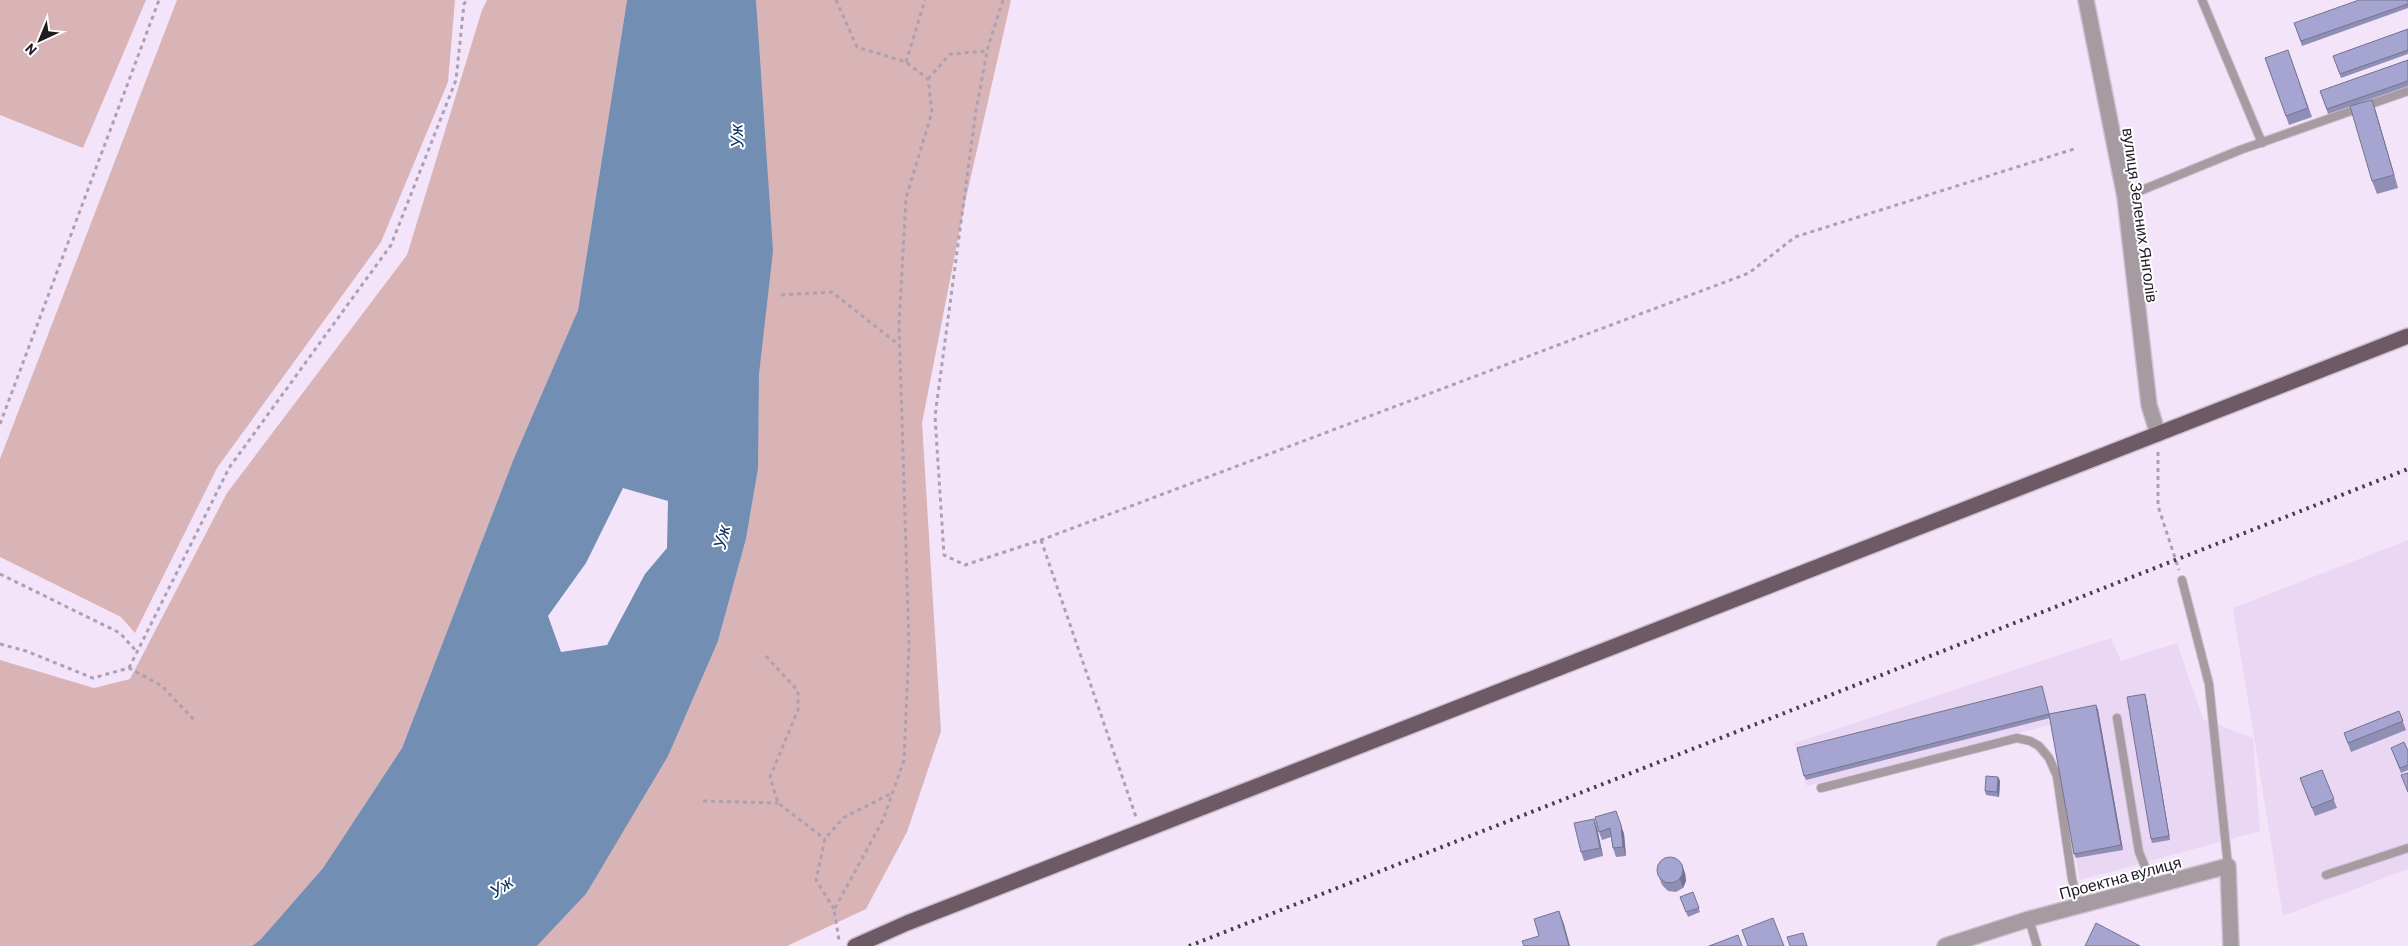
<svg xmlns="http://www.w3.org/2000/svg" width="2408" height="946" viewBox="0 0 2408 946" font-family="Barlow,sans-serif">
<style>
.built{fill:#ead7f4}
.green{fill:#d9b4b6}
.water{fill:#738eb3;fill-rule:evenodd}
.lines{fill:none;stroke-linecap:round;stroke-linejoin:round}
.lane-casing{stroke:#cdc0d3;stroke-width:10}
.street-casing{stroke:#cdc0d3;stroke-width:18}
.primary-casing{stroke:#cdc0d3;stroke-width:18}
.path{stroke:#aca0b2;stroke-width:3;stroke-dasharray:4 4;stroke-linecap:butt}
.lane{stroke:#a69ba1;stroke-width:8}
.street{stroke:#a69ba1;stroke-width:15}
.primary{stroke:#6d5a64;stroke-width:15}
.rail{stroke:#453e49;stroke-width:4;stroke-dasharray:2.5 5;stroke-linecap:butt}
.wall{fill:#8f8eb4}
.shaded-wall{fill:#747492}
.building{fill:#a6a5d1;stroke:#747492}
.labels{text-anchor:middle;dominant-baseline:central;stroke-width:4;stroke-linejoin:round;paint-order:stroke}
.street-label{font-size:16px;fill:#201b23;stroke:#fff}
.water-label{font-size:18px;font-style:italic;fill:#0d3463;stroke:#fff}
</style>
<rect width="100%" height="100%" fill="#f3e4fa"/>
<g class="built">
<path d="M2408,540v329l-125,47 -50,-308z"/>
<path d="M2111,638l10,23 56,-18 26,76 50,19 7,93 -180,49 -30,-155 -243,61 -13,-43z"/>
</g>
<g class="green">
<path d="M0,0h146l-63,148 -83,-33z"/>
<path d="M177,0h278l-7,82 -67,160 -164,226 -82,165 -14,-16 -121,-60v-98z"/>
<path d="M487,0h140l-49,310 -64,148 -112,290 -79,120 -62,71 -9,7h-252v-286l94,28 36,-9 97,-186 180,-238 75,-245z"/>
<path d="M756,0h255l-45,198 -44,225 19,308 -34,101 -41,77 -79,37h-250l49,-52 132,-253 28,-102 12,-70 1,-399z"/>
</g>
<path class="water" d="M627,0h129l17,251 -14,123 -1,95 -12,70 -28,102 -50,115 -82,138 -49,52h-285l9,-7 62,-71 79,-120 112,-290 64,-148zM623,488l45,13 -1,47 -22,26 -38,71 -46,7 -13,-36 38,-53z"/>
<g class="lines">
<defs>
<g id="lane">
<path d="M2202,0l60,143"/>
<path d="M2125,197l115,-47 168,-59"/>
<path d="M2182,580l27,104 19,182"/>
<path d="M2117,718l22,134 14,34"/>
<path d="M1821,788l196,-50 13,3 9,5 10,12 8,18 15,103 7,28"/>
<path d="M2326,875l82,-27"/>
<path d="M2029,919l8,27"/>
</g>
<g id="street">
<path d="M2086,0l39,197 24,208 9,29"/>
<path d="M1945,946l84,-27 199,-53 3,80"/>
</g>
<path id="primary" d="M855,946l52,-23 1501,-587"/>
</defs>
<use href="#lane" class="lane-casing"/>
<use href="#street" class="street-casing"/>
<use href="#primary" class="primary-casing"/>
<g class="path">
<path d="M836,0l21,47 49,15 22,17 4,33 -26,86 -7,127 10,321 -5,114 -21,60 -49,90 5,30"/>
<path d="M1003,0l-15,47 -12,63 -41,306 9,139 21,10 76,-25 708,-267 46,-36 279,-88"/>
<path d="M906,62l19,-62"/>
<path d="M928,79l22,-25 37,-3"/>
<path d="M781,295l51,-3 67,53"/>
<path d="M0,424l159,-424"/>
<path d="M2158,452v54l21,64"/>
<path d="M1041,540l95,277"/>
<path d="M0,574l120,59 17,19"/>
<path d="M0,644l26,7 67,27 36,-10 33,18 34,36"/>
<path d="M766,656l32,35v19l-28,67 8,26 47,36"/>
<path d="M129,668l100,-200 162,-223 65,-165 8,-76 3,-4"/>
<path d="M703,801l75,2"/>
<path d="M834,909l-18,-29 9,-41 18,-21 49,-25"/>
</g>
<use href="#lane" class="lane"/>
<use href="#street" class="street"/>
<use href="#primary" class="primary"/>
<path class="rail" d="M1189,946l1219,-477"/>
</g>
<g class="wall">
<path d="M2408,0v8l-106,38 -8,-23z"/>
<path d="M2408,29v25l-67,24 -8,-22z"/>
<path d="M2288,50l24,67 -23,8 -24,-67z"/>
<path d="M2408,60v26l-80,28 -8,-23z"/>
<path d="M2372,100l4,12 22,76 -21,6 -5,-13z"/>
<path d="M2042,686l7,28 47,-9 2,5 25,140 -47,8 -2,-4 -24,-136 -244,62 -2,-4z"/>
<path d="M2146,698l24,142 -18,3 -1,-4z"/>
<path d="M2399,711l7,19 -55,22 -7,-19z"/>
<path d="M2391,748l17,3v19l-7,3z"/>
<path d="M2322,770l15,38 -22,8 -15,-38z"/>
<path d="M1998,777l2,4 -1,16 -13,-2 -1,-4z"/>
<path d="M1616,811l8,23 2,22 -10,1 -3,-9 -2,-11 -9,3 -3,-8z"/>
<path d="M1594,819l3,9 6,28 -19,5 -3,-9z"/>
<path d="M1685,873l1,8 -3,7 -7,4 -8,-1 -6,-6 -3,-8z"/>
<path d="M1693,892l7,20 -12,5 -8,-20z"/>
</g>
<g class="shaded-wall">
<path d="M2372,100l4,12 22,76 -4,-13z"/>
<path d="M2145,694l1,4 24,142 -1,-4z"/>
<path d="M2096,705l2,5 25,140 -2,-5z"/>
<path d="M1998,777l2,4 -1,16 -2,-5z"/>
<path d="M1616,811l8,23 2,22 -3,-9z"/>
<path d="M1594,819l3,9 6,28 -3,-8z"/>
<path d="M1682,864l3,9 1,8 -3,7 -3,-9z"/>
<path d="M1559,911l5,13 6,22h-1z"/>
</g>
<g class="building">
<path d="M2359,0h49v4l-107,37 -7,-18z"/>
<path d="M2408,29v21l-68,24 -7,-18z"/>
<path d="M2288,50l20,58 -22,8 -21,-58z"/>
<path d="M2408,60v21l-81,28 -7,-18z"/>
<path d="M2372,100l22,75 -22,6 -22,-75z"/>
<path d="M2042,686l7,28 -245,62 -7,-28z"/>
<path d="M2145,694l24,142 -18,3 -24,-142z"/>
<path d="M2096,705l25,140 -47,9 -25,-140z"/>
<path d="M2399,711l4,10 -55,22 -4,-10z"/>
<path d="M2404,742l4,9v14l-8,3 -9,-20z"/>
<path d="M2322,770l12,29 -22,9 -12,-30z"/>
<path d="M2408,773v19l-7,-17z"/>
<path d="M1986,776l12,1 -1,15 -12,-1z"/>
<path d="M1616,811l5,14 2,22 -10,1 -3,-20 -11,4 -4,-15z"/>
<path d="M1594,819l6,29 -19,4 -7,-29z"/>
<circle cx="1670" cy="870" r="13"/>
<path d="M1693,892l6,16 -13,4 -6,-15z"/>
<path d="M1559,911l10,35h-45l-2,-5 17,-5 -5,-17z"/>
<path d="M1773,918l11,28h-36l-6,-16z"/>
<path d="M2096,923l44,23h-55z"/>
<path d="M1803,933l4,13h-17l-3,-9z"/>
<path d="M1738,935l4,11h-33z"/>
</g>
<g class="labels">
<g class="street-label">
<text transform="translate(2141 215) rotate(82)">вулиця Зелених Янголів</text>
<text transform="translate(2120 877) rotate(-15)">Проектна вулиця</text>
</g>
<g class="water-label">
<text transform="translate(736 136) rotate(-93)">Уж</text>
<text transform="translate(721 537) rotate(-77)">Уж</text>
<text transform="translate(501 886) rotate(-34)">Уж</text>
</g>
</g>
<g transform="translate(40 40) rotate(224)" stroke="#ffffff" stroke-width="4" paint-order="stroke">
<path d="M0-4L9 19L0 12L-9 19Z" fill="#201b23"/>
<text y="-8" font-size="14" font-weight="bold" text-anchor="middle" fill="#201b23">N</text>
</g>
</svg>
